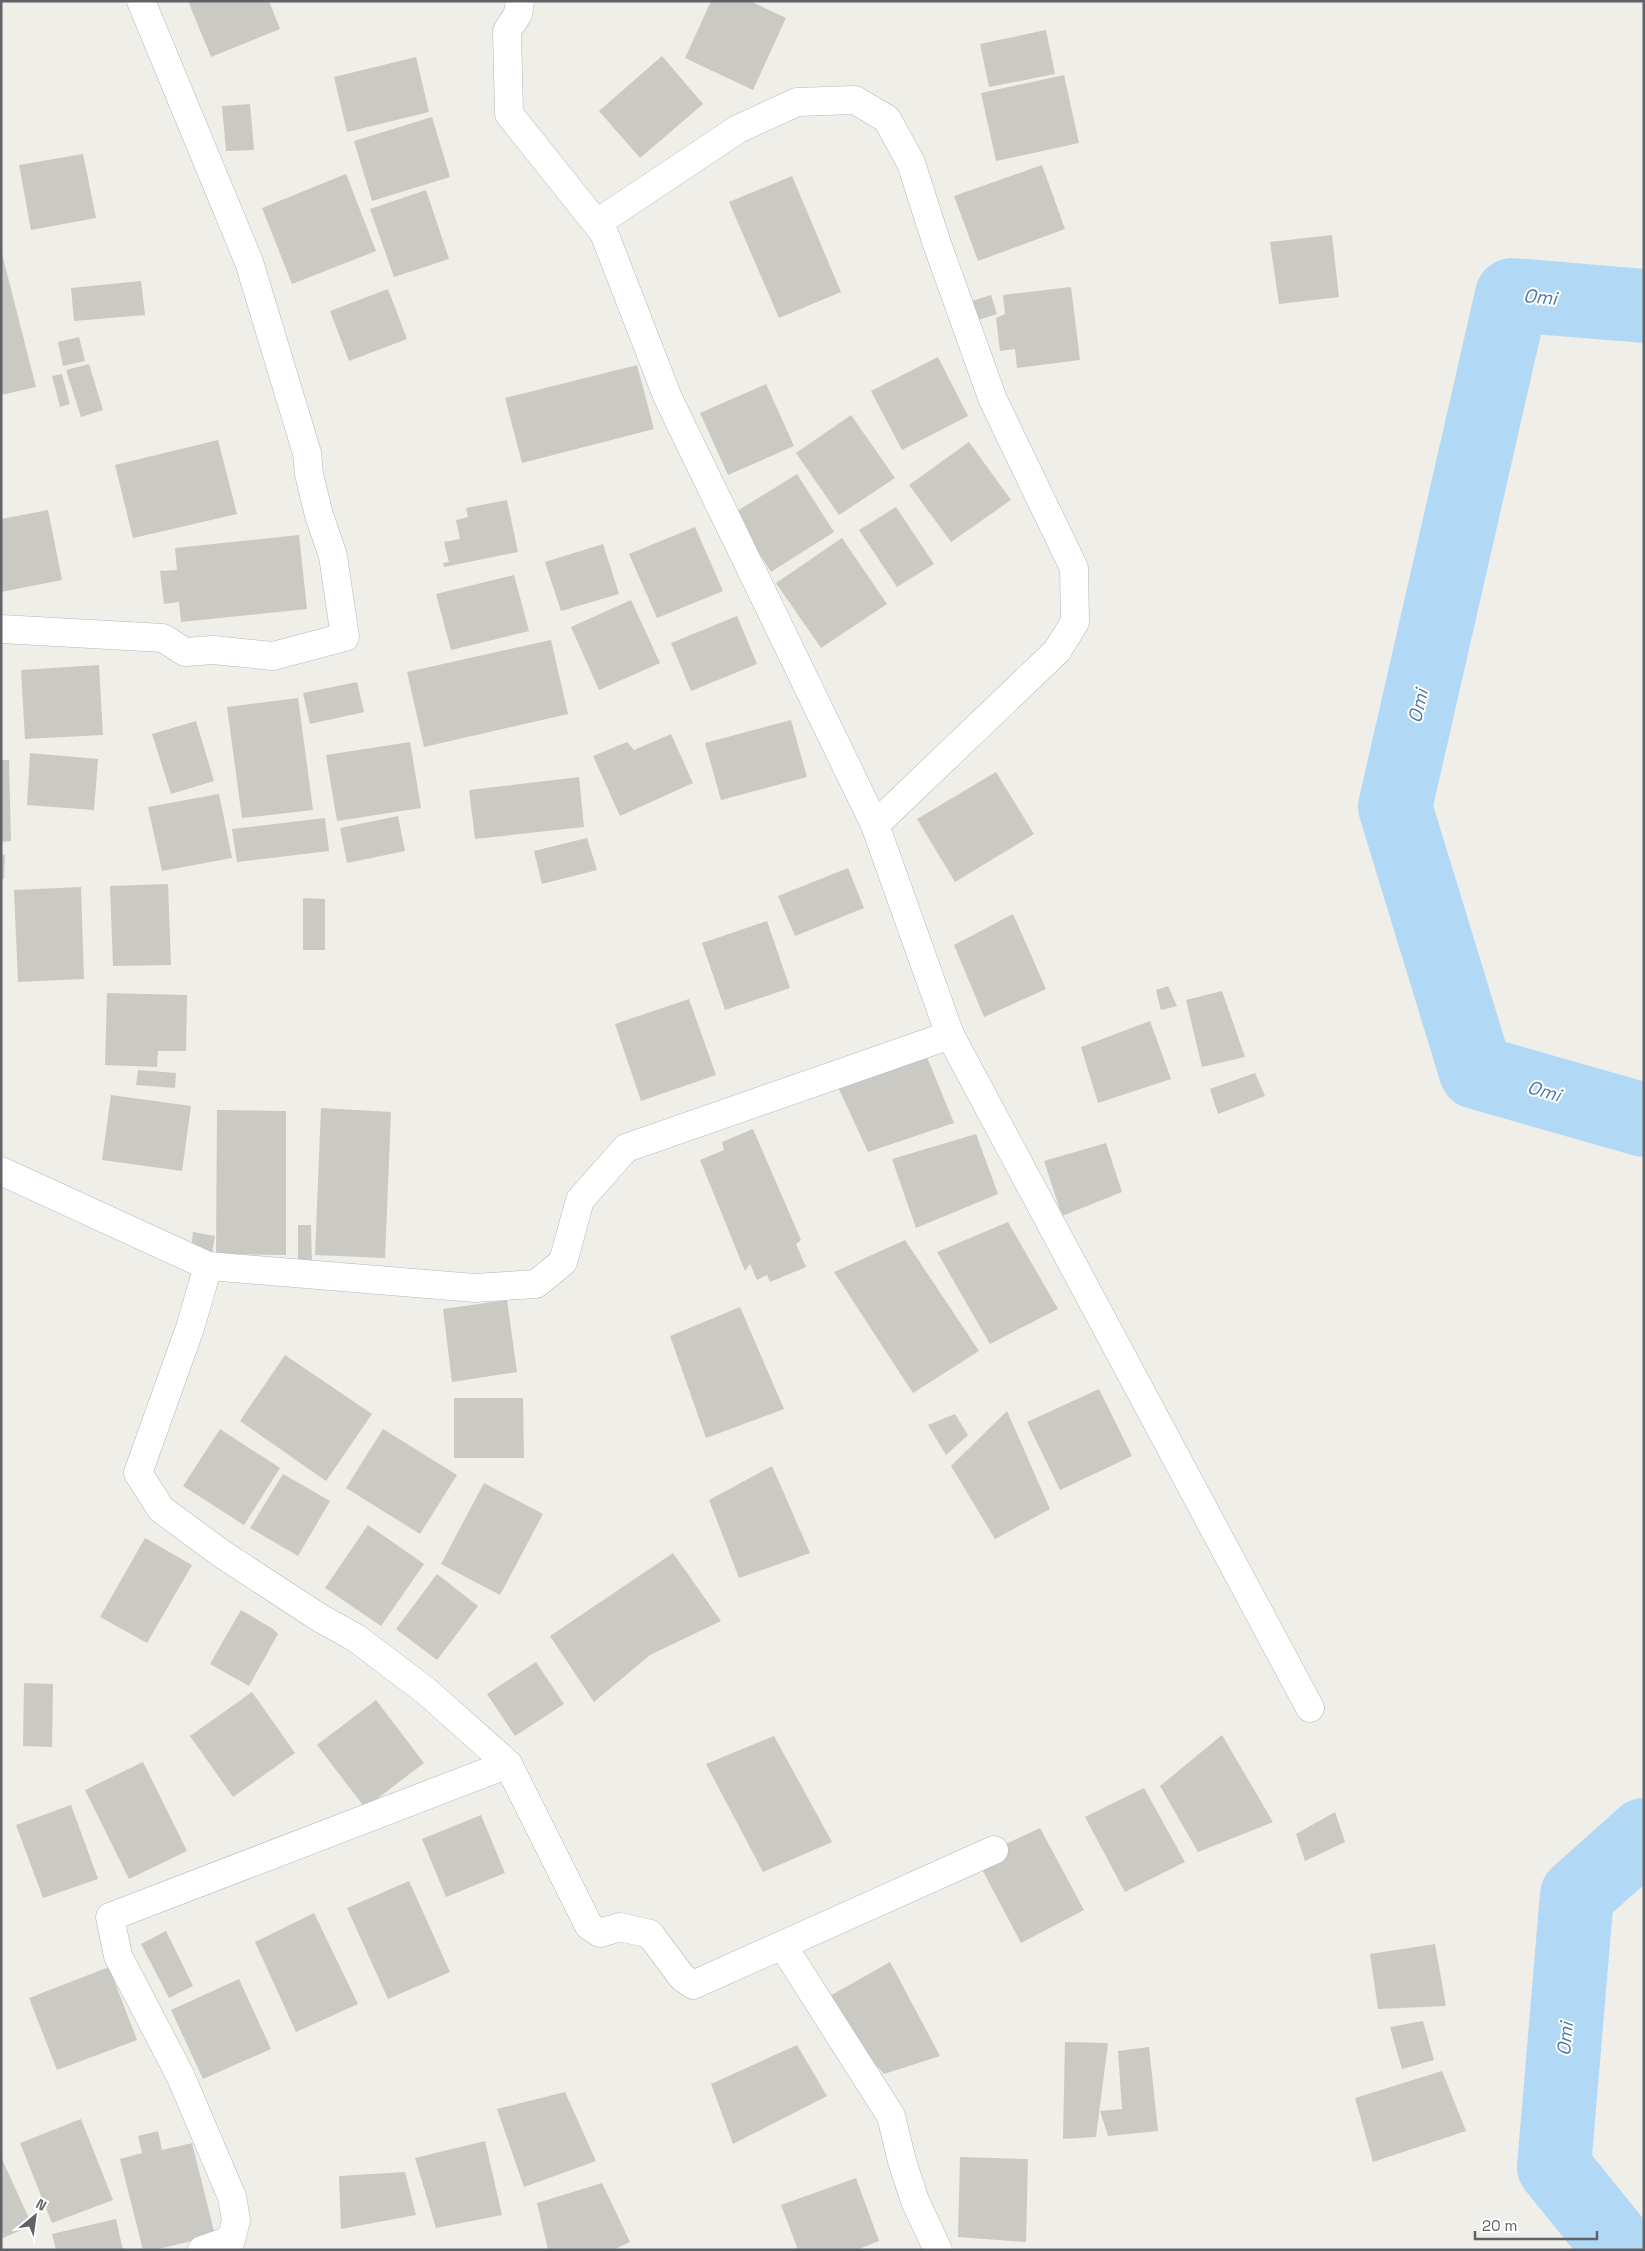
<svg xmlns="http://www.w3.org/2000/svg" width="1645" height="2251" viewBox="0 0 1645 2251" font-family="'Space Grotesk',sans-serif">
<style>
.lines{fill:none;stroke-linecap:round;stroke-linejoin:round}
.river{stroke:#b1d9f6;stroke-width:74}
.building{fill:#cbc9c4}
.street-casing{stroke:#b5b7bb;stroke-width:29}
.street{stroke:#fff;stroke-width:28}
.labels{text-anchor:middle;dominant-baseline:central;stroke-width:4;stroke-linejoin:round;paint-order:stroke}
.water-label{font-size:19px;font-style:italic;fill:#4e7aa7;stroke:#fff}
</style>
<rect width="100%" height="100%" fill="#efeee8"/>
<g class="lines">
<g class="river">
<path d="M1644,306l-132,-11 -117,512 81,265 168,48"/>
<path d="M1621,2250l-67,-83 23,-272 67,-60"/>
</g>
</g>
<g class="building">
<path d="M188,1h81l11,28 -69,28z"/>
<path d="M711,1h39l36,17 -33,72 -68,-32z"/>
<path d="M1046,30l9,44 -66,13 -9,-43z"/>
<path d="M662,56l41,48 -63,54 -41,-47z"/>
<path d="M416,57l13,55 -82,20 -13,-55z"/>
<path d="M1064,75l15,68 -83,18 -15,-68z"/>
<path d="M250,104l4,46 -28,1 -4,-45z"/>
<path d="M432,117l18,60 -78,24 -18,-60z"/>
<path d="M83,154l13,64 -65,12 -12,-65z"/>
<path d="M1042,165l23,64 -87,32 -24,-65z"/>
<path d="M346,174l30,77 -84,33 -30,-76z"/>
<path d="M792,176l49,116 -62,26 -50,-116z"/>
<path d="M426,190l23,69 -55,18 -24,-68z"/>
<path d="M1332,235l7,62 -60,7 -9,-62z"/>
<path d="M1,250l35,137 -35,8z"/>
<path d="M141,281l4,34 -71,6 -3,-33z"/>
<path d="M1071,287l9,73 -63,8 -2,-19 -15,2 -4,-33 9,-4 -2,-19z"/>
<path d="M388,289l19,50 -58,22 -19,-50z"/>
<path d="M991,295l6,19 -19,6 -6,-19z"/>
<path d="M79,337l6,24 -22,5 -5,-24z"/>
<path d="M938,357l30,59 -66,34 -31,-59z"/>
<path d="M89,364l14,46 -22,7 -15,-47z"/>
<path d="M637,365l17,64 -132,34 -17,-65z"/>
<path d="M62,374l8,30 -10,3 -8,-31z"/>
<path d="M766,384l28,62 -66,29 -28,-62z"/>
<path d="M851,415l44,63 -56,37 -43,-62z"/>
<path d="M218,440l19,74 -104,24 -18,-73z"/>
<path d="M969,442l42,58 -60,42 -42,-57z"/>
<path d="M797,474l37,58 -63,40 -37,-59z"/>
<path d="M507,500l11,52 -74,15 -1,-4 6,-1 -5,-20 16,-3 -4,-19 12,-3 -2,-9z"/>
<path d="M896,507l38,57 -37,23 -38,-57z"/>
<path d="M48,510l14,70 -61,12v-73z"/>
<path d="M695,527l28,64 -66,27 -28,-64z"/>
<path d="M299,535l8,74 -126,13 -2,-20 -15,2 -4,-33 17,-1 -2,-22z"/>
<path d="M842,538l45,66 -66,44 -45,-65z"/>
<path d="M603,544l16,50 -58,17 -16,-49z"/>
<path d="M514,575l15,56 -78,19 -15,-56z"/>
<path d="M631,600l29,63 -61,27 -28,-63z"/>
<path d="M737,616l20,48 -66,27 -20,-48z"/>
<path d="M551,640l17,74 -144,33 -17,-75z"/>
<path d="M99,665l4,70 -78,4 -4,-69z"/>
<path d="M357,682l7,30 -54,12 -7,-31z"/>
<path d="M298,698l15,112 -71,8 -15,-111z"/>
<path d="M791,720l16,57 -86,23 -16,-57z"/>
<path d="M196,721l18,60 -43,13 -19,-60z"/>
<path d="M671,734l22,49 -73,33 -27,-60 34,-14 7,8z"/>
<path d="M410,742l11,66 -84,13 -11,-66z"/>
<path d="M30,753l68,6 -4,51 -67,-5z"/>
<path d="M1,760h8l2,81 -10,1z"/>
<path d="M996,772l38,62 -79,48 -38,-63z"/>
<path d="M579,777l5,50 -109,12 -6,-49z"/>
<path d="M219,794l13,64 -70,13 -14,-64z"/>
<path d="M398,816l7,35 -58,12 -7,-35z"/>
<path d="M325,818l4,33 -92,11 -5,-33z"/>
<path d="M587,838l10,32 -55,14 -8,-33z"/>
<path d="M1,854l4,1 -1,24h-3z"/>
<path d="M848,868l16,40 -69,28 -17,-40z"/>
<path d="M168,884l3,81 -58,1 -3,-80z"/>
<path d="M81,887l3,92 -66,3 -4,-92z"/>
<path d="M303,898l22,1v51h-22z"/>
<path d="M1013,914l33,75 -62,28 -30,-72z"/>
<path d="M767,921l23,67 -65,22 -23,-67z"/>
<path d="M1168,986l9,20 -16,4 -5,-20z"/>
<path d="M1222,991l23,66 -43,10 -16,-67z"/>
<path d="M107,993l80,2 -1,56h-28l-1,16 -52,-2z"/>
<path d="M689,999l27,76 -75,26 -26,-77z"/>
<path d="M1150,1021l21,58 -73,24 -17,-56z"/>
<path d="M922,1045l32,78 -86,29 -35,-76z"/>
<path d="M138,1070l38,3 -1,15 -39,-3z"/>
<path d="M1255,1073l10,23 -47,18 -8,-25z"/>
<path d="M111,1095l80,11 -9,65 -80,-11z"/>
<path d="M321,1108l70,4 -6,146 -70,-3z"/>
<path d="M217,1110l69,1v144l-70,-1z"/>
<path d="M753,1129l48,111 -5,4 10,23 -36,15 -3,-7 -10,5 -7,-16 -5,7 -45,-111 24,-10 -2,-8z"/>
<path d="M976,1134l22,60 -82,34 -24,-69z"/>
<path d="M1106,1143l16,49 -60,24 -18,-55z"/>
<path d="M1008,1222l50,87 -68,35 -53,-92z"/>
<path d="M298,1225h13l1,40 -14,-1z"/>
<path d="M193,1232l22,4 -3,17 -21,-4z"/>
<path d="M905,1240l74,111 -66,42 -79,-121z"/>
<path d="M507,1300l10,72 -65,10 -9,-73z"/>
<path d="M740,1307l44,102 -78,29 -36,-102z"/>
<path d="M285,1355l87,59 -46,67 -86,-60z"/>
<path d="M1099,1389l33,67 -72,34 -33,-68z"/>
<path d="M454,1398h69l1,60h-70z"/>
<path d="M1007,1411l43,98 -55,30 -44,-73z"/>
<path d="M955,1414l13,21 -22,20 -18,-30z"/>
<path d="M220,1429l60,39 -36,57 -61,-39z"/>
<path d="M383,1429l74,46 -37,59 -74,-46z"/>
<path d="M772,1466l38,87 -71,25 -30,-78z"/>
<path d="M283,1474l47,27 -32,55 -48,-28z"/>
<path d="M484,1483l59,31 -43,81 -59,-31z"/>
<path d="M368,1525l56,39 -43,62 -56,-38z"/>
<path d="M145,1538l47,27 -45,78 -47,-26z"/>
<path d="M673,1553l48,68 -71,34 -56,47 -44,-66z"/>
<path d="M437,1574l41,32 -41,54 -41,-31z"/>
<path d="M241,1610l32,19 5,5 -29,52 -39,-22z"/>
<path d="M536,1662l28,42 -49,32 -28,-42z"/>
<path d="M24,1683l29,1 -1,63 -29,-1z"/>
<path d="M252,1692l43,61 -62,44 -43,-61z"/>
<path d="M376,1700l48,63 -59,45 -48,-63z"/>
<path d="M1222,1735l51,87 -75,30 -38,-66z"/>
<path d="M774,1736l58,106 -69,30 -57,-108z"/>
<path d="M143,1762l44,89 -58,28 -44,-89z"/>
<path d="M1144,1788l41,74 -60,30 -40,-75z"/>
<path d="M71,1805l27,74 -55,19 -27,-73z"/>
<path d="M1335,1812l10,30 -40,19 -9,-27z"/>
<path d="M481,1815l24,58 -59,24 -24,-58z"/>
<path d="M1040,1828l44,82 -63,33 -45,-85z"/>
<path d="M409,1881l41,91 -62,27 -41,-91z"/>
<path d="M314,1913l44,91 -62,28 -41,-90z"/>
<path d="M166,1931l27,55 -24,12 -28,-54z"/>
<path d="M1435,1944l11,62 -68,3 -8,-55z"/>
<path d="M890,1962l50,94 -56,18 -65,-72z"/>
<path d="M109,1967l28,73 -80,30 -28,-72z"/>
<path d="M239,1979l32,70 -68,30 -32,-69z"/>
<path d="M1423,2021l11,39 -32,9 -12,-42z"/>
<path d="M1065,2042l43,1 -12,94 -33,2z"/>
<path d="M797,2045l30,51 -94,48 -22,-60z"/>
<path d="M1149,2047l9,84 -50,5 -8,-25 22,-2 -4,-58z"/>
<path d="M1442,2071l24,60 -93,31 -18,-64z"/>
<path d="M565,2092l31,69 -72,26 -27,-78z"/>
<path d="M81,2119l32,81 -61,23 -32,-80z"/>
<path d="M158,2131l4,19 30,-7 23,92 -60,15h-12l-23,-91 22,-6 -4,-17z"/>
<path d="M485,2141l17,74 -66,13 -21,-70z"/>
<path d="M1,2157l31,68 -31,14z"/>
<path d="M960,2157l68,2 -2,83 -68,-5z"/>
<path d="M405,2172l11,43 -75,14 -2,-53z"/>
<path d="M856,2178l23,63 -23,9h-58l-17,-45z"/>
<path d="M602,2183l28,59 -17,8h-65l-11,-47z"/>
<path d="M116,2219l7,31h-67l-4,-16z"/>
</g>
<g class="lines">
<defs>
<g id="street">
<path d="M520,1l-2,13 -11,17 2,83 95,119 64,165 207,427 75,210 360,673"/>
<path d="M597,223l141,-94 59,-27 58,-2 32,19 24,44 25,78 57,159 81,168 1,54 -18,29 -182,174"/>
<path d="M1,629l162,9 22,14 28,-2 60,6 72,-19 -12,-81 -14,-41 -10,-41 -2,-21 -58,-191 -108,-261"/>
<path d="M1,1171l207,95 -18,62 -52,145 23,36 61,45 98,64 36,20 70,53 82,73 -398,153 8,39 62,119 52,122 4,23 -5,20 -29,10"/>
<path d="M208,1266l267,22 61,-4 27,-22 17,-62 46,-52 324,-113"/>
<path d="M508,1764l81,162 11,7 20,-6 30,7 32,43 11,8 301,-135"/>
<path d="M783,1946l108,170 11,45 13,40 23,49"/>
</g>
</defs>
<use href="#street" class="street-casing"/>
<use href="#street" class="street"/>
</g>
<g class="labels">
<g class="water-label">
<text transform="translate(1540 297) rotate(5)">Omi</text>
<text transform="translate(1418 706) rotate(-77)">Omi</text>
<text transform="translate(1544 1091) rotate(16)">Omi</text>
<text transform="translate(1565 2039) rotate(-85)">Omi</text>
</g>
</g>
<rect width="1645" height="2251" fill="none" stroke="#5f6266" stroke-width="5"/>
<g transform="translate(35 2216) rotate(29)" stroke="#ffffff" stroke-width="4" paint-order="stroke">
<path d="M0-4L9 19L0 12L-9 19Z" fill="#5f6266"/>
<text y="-8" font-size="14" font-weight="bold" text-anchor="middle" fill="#5f6266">N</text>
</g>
<path d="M1475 2231v8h122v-8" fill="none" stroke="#5f6266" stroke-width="2.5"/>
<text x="1482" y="2231" font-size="15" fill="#5f6266" stroke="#ffffff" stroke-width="4" paint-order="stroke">20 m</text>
</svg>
